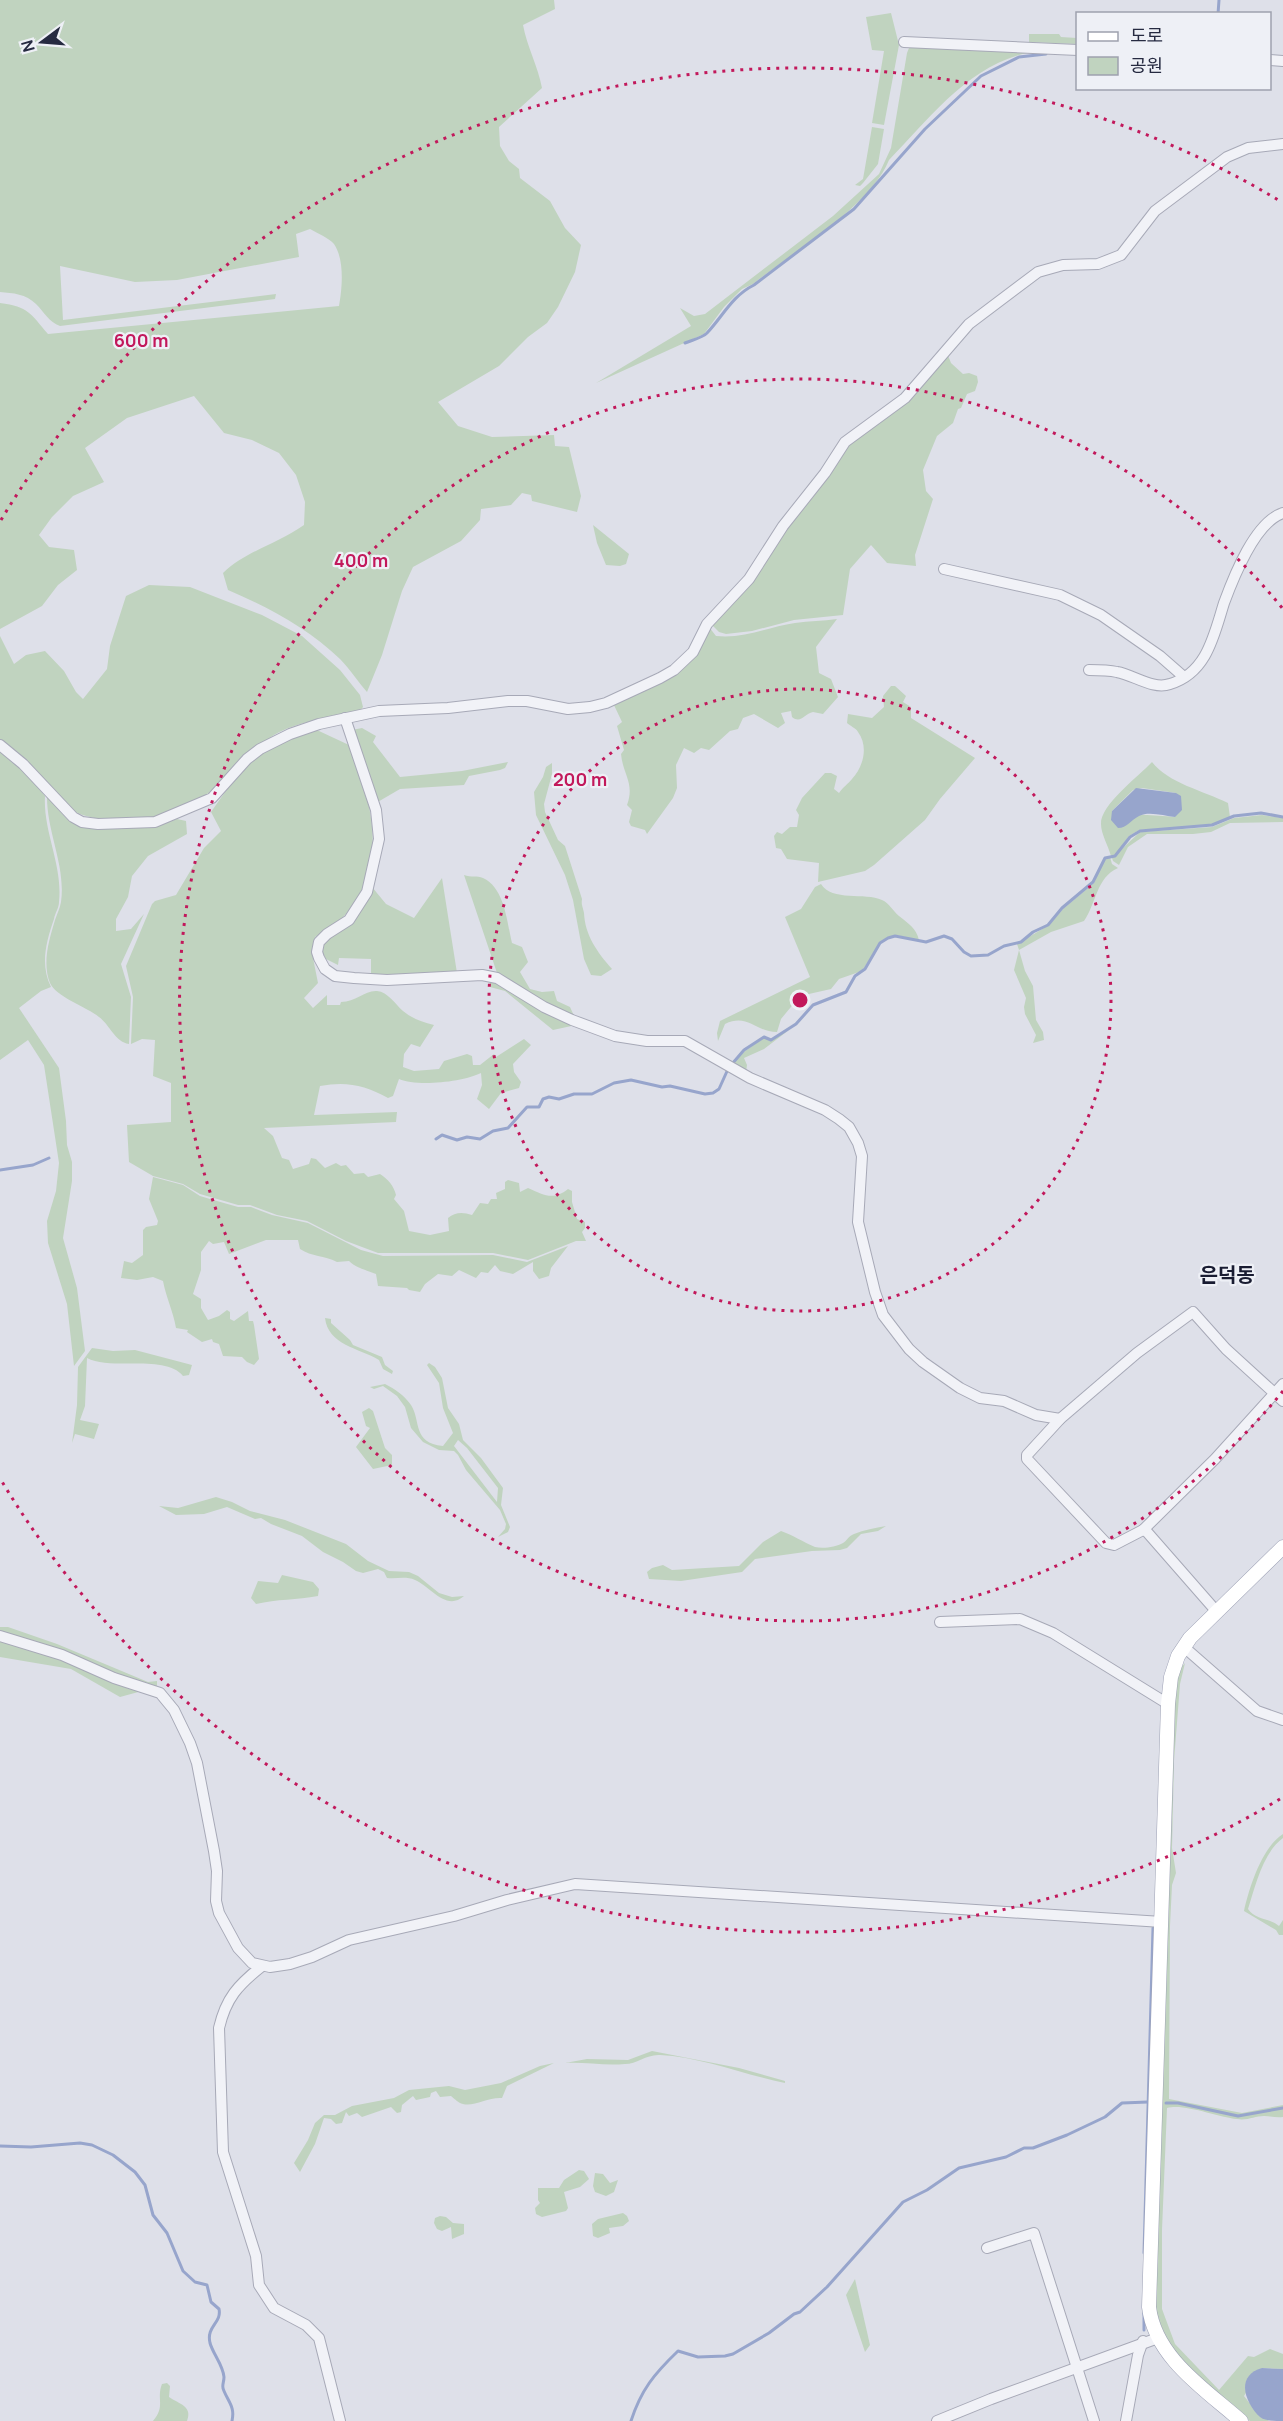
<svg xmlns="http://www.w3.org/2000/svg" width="1283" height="2421" viewBox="0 0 1283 2421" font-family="Manrope,'Noto Sans KR',sans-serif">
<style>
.green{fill:#c0d3bf;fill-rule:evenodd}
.water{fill:#97a5cc}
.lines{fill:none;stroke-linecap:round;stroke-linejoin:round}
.stream{stroke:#97a5cc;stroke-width:3}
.minor-casing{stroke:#a7a9b7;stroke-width:12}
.major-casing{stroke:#9da1b5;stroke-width:15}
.minor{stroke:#f1f2f7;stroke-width:10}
.major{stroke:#fff;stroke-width:14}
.ring{fill:none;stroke:#c2185b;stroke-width:3;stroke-dasharray:3 6}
.labels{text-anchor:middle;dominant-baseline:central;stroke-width:4.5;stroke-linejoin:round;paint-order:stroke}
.quarter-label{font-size:20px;font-weight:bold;fill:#191c32;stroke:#eef0f6}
.centre{fill:#c2185b;stroke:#eef0f6;stroke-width:3}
.ring-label{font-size:18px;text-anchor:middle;font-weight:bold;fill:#c2185b;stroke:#eef0f6;stroke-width:4.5;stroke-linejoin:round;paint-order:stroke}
</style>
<rect width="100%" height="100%" fill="#dee0e9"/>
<g class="green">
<path d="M0,0h554l1,9 -32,16c4,22 15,41 19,63l-43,39 1,19 9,15 10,8 1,9 30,23 15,27 16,17 -6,27 -17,35 -11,16 -19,14 -29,29 -61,36 20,24 34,11 62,-2 1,11 14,1 12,49 -4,16 -45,-11 -1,-6 -9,-2 -11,12 -30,4 -1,11 -19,21 -48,26 -11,24 -20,64 -15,37c-9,-10 -17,-23 -27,-33 -31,-30 -72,-52 -112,-69l-5,-17c23,-22 54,-29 81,-48l1,-23 -9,-27 -17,-22 -27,-13 -28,-7 -30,-37 -67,22 -42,30 19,34 -31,14 -21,21 -13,18 10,12 25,3 3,20 -19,15 -16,21 -42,23v-326c29,4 30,10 48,31l291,-28c3,-17 6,-46 -5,-62 -5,-6 -17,-11 -24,-15l-14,5 3,23 -122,23 -42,2 -75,-16 3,54 213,-26 -1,5 -215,27c-11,-4 -16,-14 -24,-22 -10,-10 -23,-11 -36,-12z"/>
<path d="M891,13l8,32 -15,80 -12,-2 12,-72 -12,-1 -6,-33z"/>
<path d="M1029,34h30l2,3 16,1v6l-48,-2z"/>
<path d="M913,47l114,6c-59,13 -98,66 -138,107 -19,47 -96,92 -136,124l-11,5 -18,18 -20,27 -108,49 95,-57 -11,-18 14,8 11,-2 128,-98 46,-42 12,-26 16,-95 2,-5z"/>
<path d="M872,127l12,2 -6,35 -15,19 -3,3 -5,-1 8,-6z"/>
<path d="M947,353l4,10 12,11 6,-1 8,3 1,6 -3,9 -8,3 -6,14 -3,1 -5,14 -16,13 -14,34 3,21 7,8 -18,56 1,11 -29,-3 -16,-18 -21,24 -7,46 -49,5 -42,11 -26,3 -7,-2 -8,-8 133,-176z"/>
<path d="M593,525l36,29 -3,10 -6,2 -14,-1 -9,-22z"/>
<path d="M149,585l41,2 72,28 40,21 38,34 20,25 3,12 -4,5c-28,5 -61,9 -85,23 -24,15 -40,37 -62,55 -32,29 -100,40 -139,21l-49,-53 -24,-19v-103l14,28 12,-9 19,-4 19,20 12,21 7,7 24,-30 3,-23 16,-50z"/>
<path d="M837,619l-21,28 3,26 12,6 7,18 -15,17 -10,-2c-9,2 -12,12 -21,5l-1,-6 -10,2 4,10 -7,5 -24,-14 -11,4 -5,11 -8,2 -21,19 -8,-2 -7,5 -10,-5 -8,17 1,23 -4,10 -26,36 -2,-4 -14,-4 -2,-4 3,-12 -5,-5c8,-22 -4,-30 -6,-51l3,-4 -7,-24 5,-4 -9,-19 48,-22 48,-54 7,9c28,3 52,-9 79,-13 14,-2 28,-2 42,-4z"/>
<path d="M891,686h4l11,10 -3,6 8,5v11l64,40 -35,41 -15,21 -51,45 -9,6 -47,11 1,-19 -32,-4 -6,-10 -5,-1 -2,-12 3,-4 5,2 8,-7h7l2,-12 -3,-5 6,-12 23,-25h6l6,3 -3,13 5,4c4,-6 9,-9 13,-14 11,-12 17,-32 6,-47 -2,-4 -8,-6 -11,-9l1,-9 24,4 12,-11 -1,-11z"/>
<path d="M362,728l14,8 -3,6 27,35 62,-6 46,-9 -3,6 -5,2 -31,6 -5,9 -64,4 -24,14 -24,-73z"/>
<path d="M308,730l11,1 30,14c23,56 41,119 -4,170 -7,9 -20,15 -30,22l-3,16 6,30 -14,15 9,10 14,-13v10h13l1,-3c15,0 24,-12 36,-11 11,1 18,13 26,20 10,8 19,11 31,14l-14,22 -9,-3 -7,10 -1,13 11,4 25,-2 5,-8 23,-7 5,2 1,9h7l14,-11 2,3 28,-18 7,6 -18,19 1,8 7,10 -2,6 -18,5 -12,16 -12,-10 5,-14 -1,-12c-18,9 -64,14 -82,6l-6,17 -5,2c-23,-13 -42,-17 -68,-12l-6,29 83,-3 -1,10 -132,6 9,8 9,22 7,2 4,9 16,-5 2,-6 5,1 9,9 11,-5 5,3 5,-1 8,9 10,-1 4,4 12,-3c8,5 14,12 16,21l-2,4 10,12 5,20 21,4 19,-4 -1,-13c7,-6 15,-6 24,-3l8,-12 8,1 3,-5h6l-1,-6 9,-4v-7l3,-2 11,3 1,9 8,-4c16,7 25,13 40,1l4,2v11l5,17 8,3v6l-3,4 4,9h-10l-48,19 -35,-7h-115l-32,-12 -39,-20 -30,-6 -27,-10h-12l-38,-11 -17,-10 -30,-8 -24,-14 -2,-37 44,-3v-39l-18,-7 2,-36 -13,-1 -11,5 2,-47 -7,-31 26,-62 3,-3 21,-6 28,-47 17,-17 -10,-19 19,-27 32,-34z"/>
<path d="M0,750l20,16 25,30c-2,36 18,69 14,106 0,6 -4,11 -5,17 -8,23 -14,46 -3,68l-10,4 -22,17 40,60 7,53 1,24 5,17v19l-9,57 14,50 8,63 -11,15 -7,-62 -19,-61 -1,-22 9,-30 3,-28 -15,-98 -16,-25 -28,20z"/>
<path d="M1152,762c16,21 52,29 76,41l2,14 -19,8 -72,5 -10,6 -14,19 -4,1c-3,-11 -10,-22 -10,-32 -1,-19 38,-48 51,-62zM1142,788l34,5 -1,24c-22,-2 -42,-2 -63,-6l21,-21z"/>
<path d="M552,763v11l-8,30 1,8 13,28 7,6 17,53c-1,6 1,8 2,14 1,22 13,39 28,56l-11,7 -10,-1 -7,-16 -11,-59 -8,-25 -29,-60 -2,-23 9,-15 3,-10z"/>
<path d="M47,797l20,22 18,7 69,1 23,-8 9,2 1,13 -39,22 -16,20 -4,21 -12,22v12l15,-2 13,-15 -23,50 10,33 -2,47c-14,-2 -19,-19 -30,-27 -12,-10 -43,-20 -49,-34 -8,-20 -1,-43 5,-63 2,-6 5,-12 6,-18 5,-36 -14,-69 -14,-105z"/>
<path d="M1262,815l21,3v4l-53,1 -19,9 -18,2h-46l-19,13 -9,18 -6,-4 -1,-3 28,-26 72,-5 22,-9z"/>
<path d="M1110,857l2,7 6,4c-22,10 -21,34 -34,53l-33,11 -32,18 6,21 8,15 3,34 7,12 1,8 -11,3 3,-8 -11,-21 -1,-7 2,-9 -12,-28 5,-20 -2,-6 32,-19 14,-16 31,-26 11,-25z"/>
<path d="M464,875c7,3 13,0 19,3 22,10 24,45 29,65l10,4 6,15 -8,10 10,17 12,3 12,-1 3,10 13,6 5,11 -77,-42z"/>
<path d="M442,878l15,95 -86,4v-18l-32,-1 -1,7 -14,-7 -3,-6 6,-15 45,-50 14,17 28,14z"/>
<path d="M821,884c11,18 44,8 61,16 7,3 11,11 17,16 10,8 17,12 20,24l-23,-5 -8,2 -8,5 -16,26 -5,4 -20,7 -8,10 -31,7 -19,23 -4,13c-22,0 -29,-19 -52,-8l-7,17 -1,-8 3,-12 90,-44 -25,-60 16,-8 14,-22z"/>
<path d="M490,980l86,45 -23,5 -48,-39 -15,-4z"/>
<path d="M789,1030l-25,19 -20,9 3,7 -1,7 -15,-7 14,-14 19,-13 8,2z"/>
<path d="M153,1177l30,8 17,11 10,3 28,8h13l21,8 36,8 53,27 22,6 110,-1 34,7 41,-16 -17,22 -2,8 -10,3 -6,-8v-9l-20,12 -13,-3 -5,-6 -7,8 -7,-1 -5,6 -17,-8 -7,6 -14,-2 -13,10 -5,8 -11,-2 -2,-2 -29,-2 -2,-12c-10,-4 -20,-6 -27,-13l-12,1c-13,-7 -25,-5 -37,-13l-2,-9h-32l-37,14 -5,-12 -11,2 -4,-3 -8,11v18l-8,24 8,5v9l7,12 11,-4 8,-6 3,2v7l4,2 14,-10 1,10h4l1,4 5,34 -5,6 -7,-3 -5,-5 -19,-1 -4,-12 -6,-2 -1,-3 -10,3 -15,-10 1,-2 -12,-2c-3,-17 -10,-31 -13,-47l-10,-4 -16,3 -16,-2 3,-17 8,2 11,-8v-25l3,-3 11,-2 1,-4 -9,-22z"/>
<path d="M325,1318l6,1v4l19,17 3,5 29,12 3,8 8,6 -1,3 -9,-5 -4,-9c-20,-12 -51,-15 -54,-42z"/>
<path d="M92,1348l21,3 22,-1 57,15 -3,10 -6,1c-18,-22 -73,-5 -96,-18l-2,48 -5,14 19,4 -5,15 -19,-5 -3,9 5,-38 1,-38z"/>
<path d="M429,1363l6,4 7,11 6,30 11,16 4,16 18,18 22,30 -2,17 9,22 -2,5 -10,5 7,-8 1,-5 -6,-14 -34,-40 -8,-15 -4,-4 -15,-1 -16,-8 -12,-14 -6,-21 -8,-11 -14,-10 -9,3 -4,-2 15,-3c10,5 19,11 26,21 10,15 1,38 32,41l10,-13 -10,-25 -4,-25 -12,-18zM458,1440l9,8 31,40 -1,14 -43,-56z"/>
<path d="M369,1408l4,3 12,37 7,7v10l-19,4 -17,-22 14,-19 -4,-2 -4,-14z"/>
<path d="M216,1497l16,5 18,9 35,9 61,24 22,17 21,10 20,1 9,4 21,17 13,4 12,-1c-18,16 -34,-10 -49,-16 -9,-4 -18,-1 -28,-2l-3,-6 -6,-3 -15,4 -7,-2 -13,-9 -20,-10 -21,-16 -31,-12 -10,-6 -6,1 -28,-12 -23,7 -28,1 -17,-9 19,2z"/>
<path d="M886,1526l-8,5 -17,3 -14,14 -7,2 -28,1 -57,8 -13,13 -61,9 -32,-2 -2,-7 5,-4 11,-3 9,5 67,-4 24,-24 18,-11c12,4 22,11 34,16 8,2 21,0 28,-4 4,-2 5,-7 11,-9 10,-4 21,-6 32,-8z"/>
<path d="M282,1575l31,7 6,7 -1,7c-21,4 -41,3 -62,8l-5,-6 7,-17 20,2z"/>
<path d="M0,1627h8l49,17 91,38 9,-1v5l-3,2 -154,-56z"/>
<path d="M0,1640l63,18 79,33 -22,6 -49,-28 -71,-12z"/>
<path d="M1185,1663l-5,21 -6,77 -2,87 4,25 -4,12 -2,41 -1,173 73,14 41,-8v12c-7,1 -12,-1 -19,-1 -9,0 -17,5 -27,3 -20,-2 -53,-16 -70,-11l-5,122v79l13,35 44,46 29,-34 6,1 16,-8 13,5v15l-21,-1 -18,28 11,14 14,11h-19c-40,-35 -83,-60 -95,-115l20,-617 5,-20z"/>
<path d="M1283,1834v4c-20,14 -28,49 -35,71 7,11 22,9 31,17l4,-6v15h-4l-3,-5 -32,-19c5,-23 18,-64 39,-77z"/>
<path d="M652,2051l87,17 46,13v2c-40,-8 -84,-26 -125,-28 -13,-1 -23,9 -35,9 -20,2 -40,-2 -60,-1l22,-4 41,1z"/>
<path d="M554,2063l-47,23 -5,12c-14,-1 -28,9 -39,6 -5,-1 -8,-5 -12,-8l-11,1 -4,-6 -5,2 -1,4 -14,3 -3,-4 -11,9 -1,7 -4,1 -6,-6 -29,10 -5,-4 -8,3 -3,-4 -4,11 -6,1 -5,-5 -7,-1 -9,26 -15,28 -6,-9 14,-23 7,-17 9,-8h11l17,-9 42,-8 15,-8 40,-4 16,4 36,-7 39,-17z"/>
<path d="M579,2170l5,1 5,8 -9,8 -16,5 4,16 -2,3 -24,6 -6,-3 -1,-6 5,-5 -2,-3v-12h21l5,-8z"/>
<path d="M595,2173l8,1 7,9 8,-3 -4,12 -8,4 -11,-4 -2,-6z"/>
<path d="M623,2213l4,3 2,5 -6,5 -14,2 1,5 -12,5 -5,-2 -1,-12 6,-5z"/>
<path d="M440,2216l6,1 7,6 11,1v10l-12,5 -1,-12 -9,4 -5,-2 -3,-6 1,-5z"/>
<path d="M855,2279l15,66 -5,7 -19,-57z"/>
<path d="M167,2383l3,3 -1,11c10,7 24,9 18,24h-34c13,-15 3,-22 9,-37z"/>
</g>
<g class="water">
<path d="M1136,788l40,5 5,3 1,14 -7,7c-11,-1 -26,-6 -36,-1 -8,4 -12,12 -21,12l-7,-8 1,-9z"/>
<path d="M1262,2368l21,1v52c-7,0 -18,0 -23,-4 -14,-13 -26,-41 2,-49z"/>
</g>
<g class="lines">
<g class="stream">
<path d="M1218,14l1,-14"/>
<path d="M685,343c7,-3 17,-5 22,-10 16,-17 25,-37 47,-48l100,-76 71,-80 56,-53 38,-19 27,-3"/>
<path d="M732,1064l12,-14 20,-13 7,3 25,-16 17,-19 33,-13 9,-16 10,-7 15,-26 8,-5 7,-2 31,6 18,-6 8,3 12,13 7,4 17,-1 16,-9 17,-4 12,-10 15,-7 14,-17 31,-26 12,-24 10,-2 15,-19 10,-6 72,-6 22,-9 27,-3 22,4"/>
<path d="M436,1139l6,-4 15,5 10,-3 13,2 13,-8 15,-3 19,-21h12l4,-8 6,-2 10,2 15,-5h18l22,-11 17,-3 31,7 8,-1 35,8 8,-1 6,-4 9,-20"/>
<path d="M0,1170l33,-5 16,-7"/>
<path d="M1166,2103h12l60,13 45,-8"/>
<path d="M0,2146l31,1 49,-4 12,2 21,10 22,17 10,13 8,30 14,18 16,38 12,11 12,3 4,17 8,7c3,14 -13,17 -9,34 3,11 13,22 14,34 0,6 -3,9 0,14 5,12 11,16 8,30"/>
<path d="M1144,2253l9,-325"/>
<path d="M1144,2313v17"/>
<path d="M631,2421c10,-31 23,-47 47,-70l20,6 27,-1 8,-2 36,-21 25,-19 6,-2 27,-25 76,-85 24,-12 32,-22 47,-11 18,-9h9l34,-13 38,-18 17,-14 26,-1"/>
</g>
<defs>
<g id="minor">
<path d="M904,42l174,8"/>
<path d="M1270,60l13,1"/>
<path d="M944,569l116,26 41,20 59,41 24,21"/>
<path d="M1089,670c9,0 19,0 28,2 17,3 36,18 53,12 37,-11 44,-49 54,-81 10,-27 31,-81 59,-90"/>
<path d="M345,718l31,92 3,29 -12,53 -18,28 -22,14 -8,8 -2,10 2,6 6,11 10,7 19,2 33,2 95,-5 15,3 47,29 28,13 43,16 32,5h38l65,37 75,32 14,9 10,8 9,16 4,13 -4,66 17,70 8,23 26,34 14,13 37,26 20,10 24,3 32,14 24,4"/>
<path d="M0,745l23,19 50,53 9,5 16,2 57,-2 57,-24 35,-39 13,-10 30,-15 29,-10 60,-13 69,-3 60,-7h19l41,8 22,-2 16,-4 54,-25 14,-8 19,-18 14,-28 42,-45 34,-53 42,-53 20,-31 60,-44 64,-74 69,-52 25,-7 35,-1 23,-9 34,-44 72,-54 21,-9 35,-4"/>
<path d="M1143,1530l72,-71 68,-75"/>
<path d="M1217,1612l-70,-80 -4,-2 -29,15 -8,-2 -79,-84v-4l33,-36 77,-66 56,-41 33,37 57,52"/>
<path d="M940,1622l80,-3 33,14 115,71"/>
<path d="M0,1636l62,19 52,23 46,15 14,17 16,33 7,20 17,88 3,20 -1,30 3,12 19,35 14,15 18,4 20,-3 22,-7 37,-17 105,-24 53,-16 68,-16 587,38"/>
<path d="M1184,1647l73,64 26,9"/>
<path d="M262,1966c-24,19 -36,32 -43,62l4,124 33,104 3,29 15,23 32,17 13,13 21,83"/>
<path d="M987,2248l47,-15 60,188"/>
<path d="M937,2421l54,-22 167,-61"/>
<path d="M1126,2421l12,-66 5,-14"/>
</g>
<path id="major" d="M1241,2421c-35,-31 -86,-63 -92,-114l19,-603 3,-27 7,-21 12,-18 93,-91"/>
</defs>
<use href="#minor" class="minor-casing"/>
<use href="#major" class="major-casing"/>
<use href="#minor" class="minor"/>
<use href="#major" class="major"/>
</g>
<g class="ring">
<circle cx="800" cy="1000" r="311"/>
<path d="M1283 1391A621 621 0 1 1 1283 609"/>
<path d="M1280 1799A932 932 0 0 1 1 1480M1 520A932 932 0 0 1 1280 201"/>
</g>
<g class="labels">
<g class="quarter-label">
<text x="1227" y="1274">은덕동</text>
</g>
</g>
<circle cx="800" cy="1000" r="9" class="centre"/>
<g class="ring-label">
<text x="141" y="347">600 m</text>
<text x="361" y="567">400 m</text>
<text x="580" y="786">200 m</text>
</g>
<rect x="1076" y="12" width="195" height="78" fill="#eef0f6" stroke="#9ea1ae" stroke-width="1.5"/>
<rect x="1088" y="32" width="30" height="9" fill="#ffffff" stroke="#9ea1ae" stroke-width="1.5"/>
<text x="1130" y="42" font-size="18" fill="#262a41">도로</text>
<rect x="1088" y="57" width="30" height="18" fill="#c0d3bf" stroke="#9ea1ae" stroke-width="1.5"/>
<text x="1130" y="72" font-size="18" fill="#262a41">공원</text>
<g transform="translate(42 42) rotate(254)" stroke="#eef0f6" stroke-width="4.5" paint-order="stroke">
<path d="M0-4.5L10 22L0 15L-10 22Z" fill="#262a41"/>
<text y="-9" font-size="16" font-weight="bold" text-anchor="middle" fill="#262a41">N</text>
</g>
</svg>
